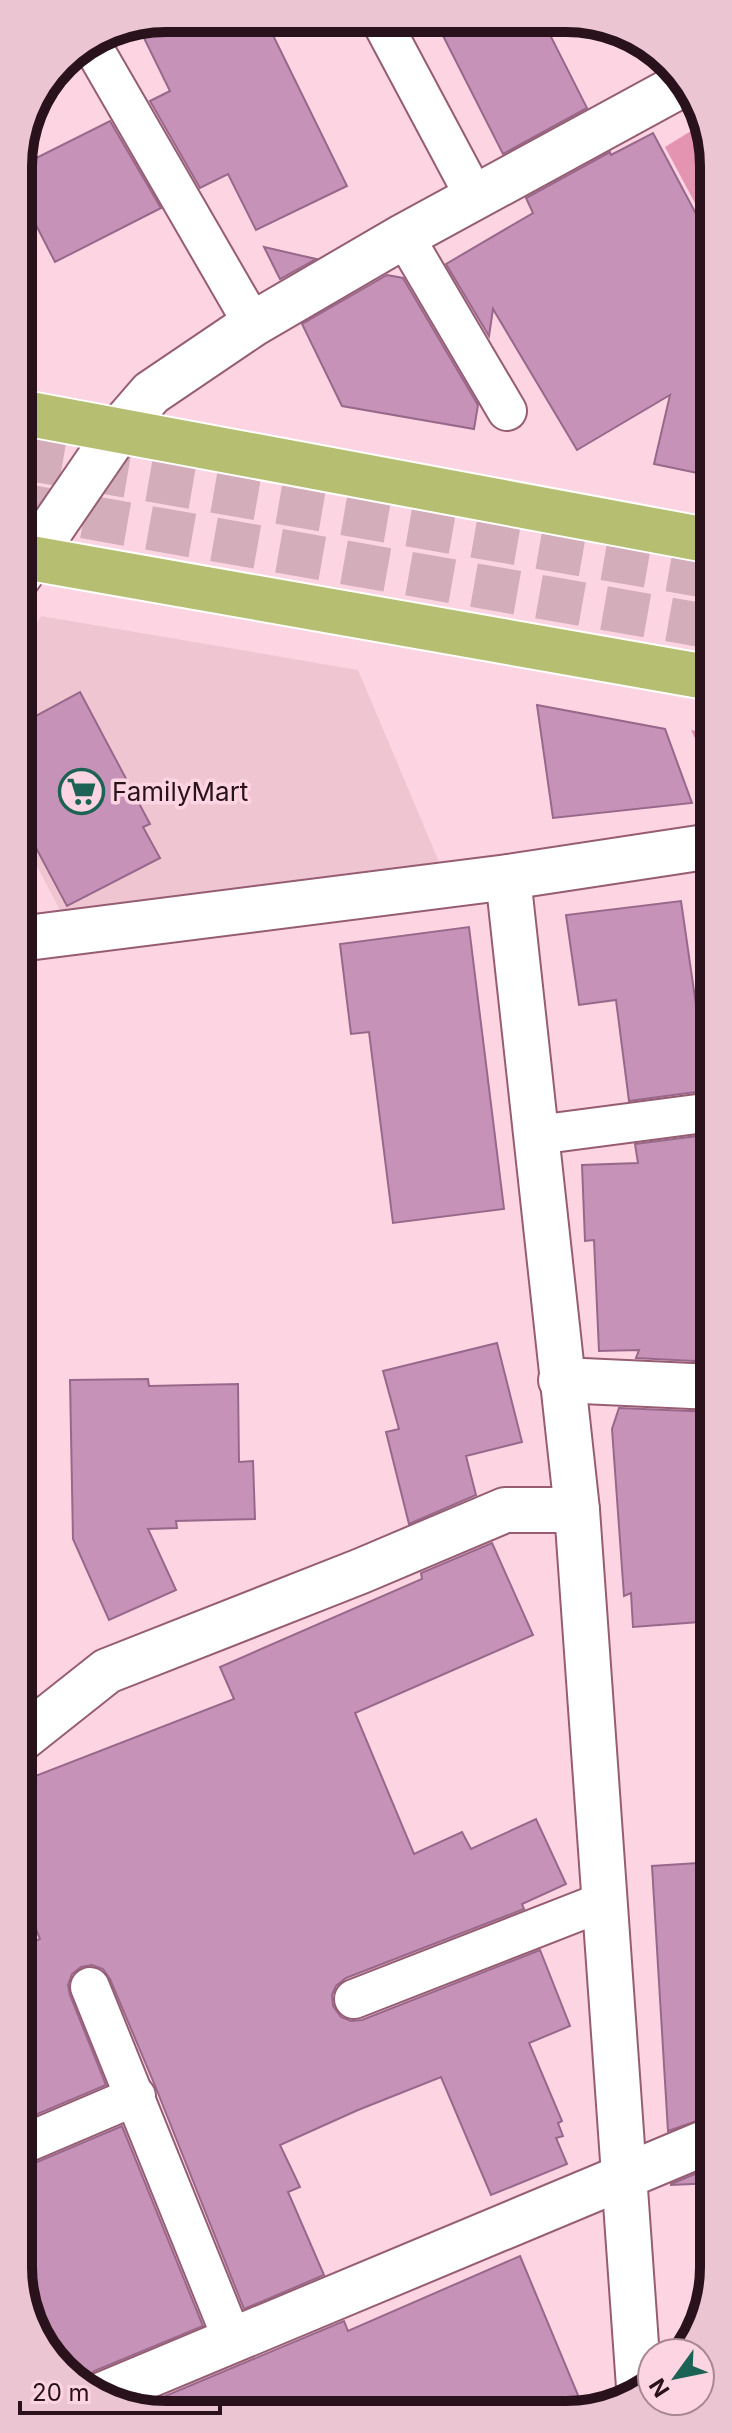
<svg xmlns="http://www.w3.org/2000/svg" width="732" height="2433" viewBox="0 0 732 2433" font-family="Inter,sans-serif">
<style>
.built{fill:#f0c5d2}
.green{fill:#e494b0}
.building{fill:#c692b7;stroke:#98688b;stroke-width:2}
.lines{fill:none;stroke-linecap:round;stroke-linejoin:round}
.primary-tunnel{stroke:#d3aeba;stroke-width:44;stroke-dasharray:44 22;stroke-linecap:butt}
.service-casing{stroke:#965d72;stroke-width:42}
.minor-casing{stroke:#965d72;stroke-width:48}
.primary-casing{stroke:#fff;stroke-width:48}
.service{stroke:#fff;stroke-width:38}
.minor{stroke:#fff;stroke-width:44}
.primary{stroke:#b5be71;stroke-width:44}
.labels{text-anchor:middle;dominant-baseline:central;stroke-width:7;stroke-linejoin:round;paint-order:stroke}
.poi-label{font-size:26px;fill:#29121b;stroke:#fdd5e2;text-anchor:start}
.rim{fill:none;stroke:#29121b;stroke-width:10}
</style>
<rect width="100%" height="100%" fill="#fdd5e2"/>
<path class="built" d="M41,616l317,54 82,194 -377,52 -44,-84v-177z"/>
<g class="green">
<path d="M704,123l7,14v96l-46,-86z"/>
<path d="M691,730l21,4v40z"/>
</g>
<g class="building">
<path d="M185,18l80,1 82,167 -91,44 -28,-56 -28,14 -50,-87 20,-10 -26,-53z"/>
<path d="M435,20l108,1 44,87 -84,46z"/>
<path d="M110,121l51,87 -106,54 -37,-72v-23z"/>
<path d="M653,133l58,109 1,234 -58,-12 16,-69 -93,55 -84,-141 -4,27 -43,-72 87,-51 -7,-15 84,-46 1,3z"/>
<path d="M264,247l52,12 -36,20z"/>
<path d="M387,275l16,3 75,127 -4,24 -132,-23 -40,-82z"/>
<path d="M80,692l70,132 -7,3 17,31 -93,48 -48,-90v-91z"/>
<path d="M537,705l128,24 27,74 -139,15z"/>
<path d="M681,901l15,104 16,-2v81l-16,3v5l-67,9 -13,-101 -37,5 -13,-90z"/>
<path d="M469,927l35,282 -111,14 -24,-191 -18,2 -11,-90z"/>
<path d="M697,1136l4,103h12v123l-77,-4 3,-8 -40,1 -5,-111 -9,1 -3,-76 56,-2 -3,-19z"/>
<path d="M497,1343l25,99 -56,14 10,39 -67,29 -23,-92 13,-3 -16,-58z"/>
<path d="M148,1379l1,7 89,-2 1,78 14,-1 2,58 -79,2 1,7 -29,1 28,61 -67,30 -36,-81 -3,-159z"/>
<path d="M619,1408l94,4v209l-80,6 -2,-34 -7,3 -12,-167z"/>
<path d="M492,1543l41,92 -178,78 59,141 48,-22 9,17 65,-30 30,65 -44,20 2,5 -178,69 -10,8 -4,9 1,11 8,11 10,4 11,-1 178,-70 30,76 -41,17 33,78 -4,2 5,13 -7,2 11,26 -76,31 -50,-118 -83,33 -78,35 20,42 -12,5 36,83 -80,34 -88,-221 -46,-109 -7,-10 -11,-4 -11,2 -9,7 -4,11 2,10 36,90 -85,36 -1,-174 20,-8 -20,-49v-108l214,-83 -14,-32 202,-88 -1,-6z"/>
<path d="M713,1862l1,253 -46,16 -16,-265z"/>
<path d="M122,2126l81,200 -109,45 -12,12 -21,-12 -40,-75v-129l9,-2z"/>
<path d="M714,2166v17l-43,2v-1z"/>
<path d="M520,2256l65,156h-449l-4,-2 212,-89 4,10z"/>
</g>
<g class="lines">
<g class="primary-tunnel">
<path d="M19,457l693,120"/>
<path d="M19,505l693,122"/>
</g>
<defs>
<g id="service">
<path d="M380,19l96,180"/>
<path d="M90,42l163,282"/>
<path d="M404,236l103,175"/>
<path d="M537,1135l175,-23"/>
<path d="M90,1987l143,354"/>
<path d="M354,1999l251,-98"/>
<path d="M21,2145l115,-49"/>
</g>
<g id="minor">
<path d="M19,576l100,-146 32,-37 102,-69 151,-88 279,-152"/>
<path d="M508,877l69,633 62,877"/>
<path d="M19,939l489,-62 204,-31"/>
<path d="M561,1380l152,7"/>
<path d="M20,1740l87,-69 254,-100 144,-61h72"/>
<path d="M104,2394l610,-255"/>
</g>
<g id="primary">
<path d="M19,412l693,129"/>
<path d="M19,556l693,122"/>
</g>
</defs>
<use href="#service" class="service-casing"/>
<use href="#minor" class="minor-casing"/>
<use href="#primary" class="primary-casing"/>
<use href="#service" class="service"/>
<use href="#minor" class="minor"/>
<use href="#primary" class="primary"/>
</g>
<defs>
<symbol id="supermarket-ring" viewBox="-11 -11 22 22"><circle r="9.5" fill="#fdd5e2" stroke="#1d6355" stroke-width="1.5"/><path d="M-6-5.5h2.5l.6 2H6L4.5 2H-2.5L-4.4-4H-6ZM-1.5 3.2a1.3 1.3 0 1 0 .1 0ZM3 3.2a1.3 1.3 0 1 0 .1 0Z" fill="#1d6355"/></symbol>
</defs>
<g fill-rule="evenodd">
<use href="#supermarket-ring" x="56" y="766" width="51" height="51"/>
</g>
<g class="labels">
<g class="poi-label">
<text x="112" y="791">FamilyMart</text>
</g>
</g>
<path d="M0 0H732V2433H0ZM166 32H566A134 134 0 0 1 700 166V2267A134 134 0 0 1 566 2401H166A134 134 0 0 1 32 2267V166A134 134 0 0 1 166 32Z" fill="#ecc5d2" fill-rule="evenodd"/>
<path class="rim" d="M166 32H566A134 134 0 0 1 700 166V2267A134 134 0 0 1 566 2401H166A134 134 0 0 1 32 2267V166A134 134 0 0 1 166 32Z"/>
<g transform="translate(676 2377) rotate(237)"><circle r="38" fill="#fdd5e2" stroke="#a88792" stroke-width="2"/>
<path d="M0-6L14 30L0 20L-14 30Z" fill="#1d6355"/>
<text y="-12" font-size="22" font-weight="bold" text-anchor="middle" fill="#29121b">N</text>
</g>
<path d="M20 2401v12h200v-12" fill="none" stroke="#29121b" stroke-width="4"/>
<text x="32" y="2401" font-size="24" fill="#29121b" stroke="#fdd5e2" stroke-width="6" paint-order="stroke">20 m</text>
</svg>
